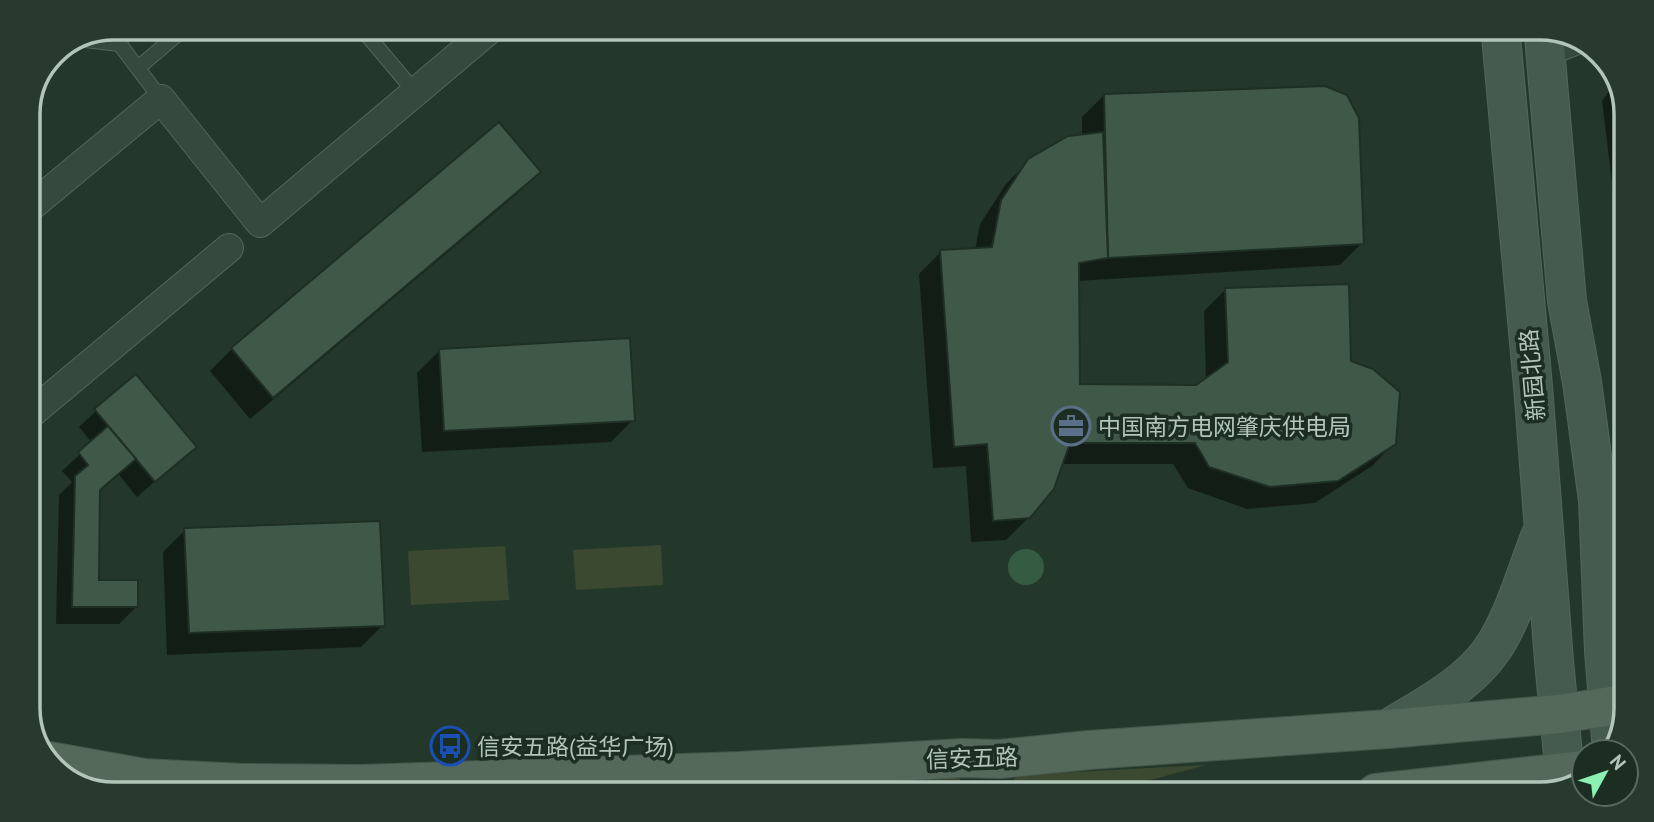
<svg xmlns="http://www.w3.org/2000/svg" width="1654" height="822" viewBox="0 0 1654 822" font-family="'PT Sans','Noto Sans SC',sans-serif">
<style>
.green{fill:#3b4931}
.water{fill:#355b43}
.shadow{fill:#0007}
.building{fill:#3f5848;stroke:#1e2f24;stroke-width:2}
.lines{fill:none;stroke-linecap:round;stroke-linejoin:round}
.lane-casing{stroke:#54665b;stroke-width:16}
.street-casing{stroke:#54665b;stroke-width:30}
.secondary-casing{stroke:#54665b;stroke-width:40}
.primary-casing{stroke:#435549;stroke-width:40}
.lane{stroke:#36493d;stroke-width:14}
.street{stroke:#36493d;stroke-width:28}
.secondary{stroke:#455b4e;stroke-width:38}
.primary{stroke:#55695b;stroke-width:38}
.labels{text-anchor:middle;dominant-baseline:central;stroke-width:7;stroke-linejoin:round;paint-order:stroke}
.street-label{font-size:23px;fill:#b1c5b9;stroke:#1c2d22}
.poi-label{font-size:23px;fill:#b1c5b9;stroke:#1c2d22;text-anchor:start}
.rim{fill:none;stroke:#b1c5b9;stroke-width:3.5}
</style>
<rect width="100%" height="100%" fill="#23382a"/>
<g class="green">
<path d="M661,545l2,40 -87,5 -3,-40z"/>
<path d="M505,546l4,54 -98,5 -3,-54z"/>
<path d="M1206,765l-96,26h-98l-1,-5 6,-11z"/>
<path d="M958,777l6,8v6l-254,-2z"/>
</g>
<circle class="water" cx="1026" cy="567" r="18"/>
<g class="shadow">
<path d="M1616,81l10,28 -2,171 -22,-179z"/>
<path d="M1104,95l258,148 -22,22 -263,16 2,105 118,1 9,-7 -2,-69 22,-22 124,73 44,81 -22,23 -57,37 -68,6 -59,-21 -15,-24h-112l-32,53 -23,23 -35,2 -5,-76 -33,2 -14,-194 22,-22 34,-2 5,-26 26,-40 23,-23 53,-25v-19z"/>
<path d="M499,125l40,47 -22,22 -267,225 -40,-48 22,-22z"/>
<path d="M439,351l194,69 -22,22 -189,10 -5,-79z"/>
<path d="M96,411l98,36 -57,50 -18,-22 -20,17 -2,90 39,25 -17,17h-63l3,-129 13,-13 -10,-11 30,-28 -13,-16z"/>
<path d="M185,530l198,95 -22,22 -194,8 -4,-103z"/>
</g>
<g class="building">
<path d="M1325,86l22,9 12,23 5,126 -256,14 -4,-164z"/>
<path d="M499,122l42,50 -268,226 -42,-50z"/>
<path d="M1103,132l5,126 -29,5 1,121 116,1 32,-23 -3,-74 124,-4 2,77 22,8 27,23 -4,52 -58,37 -68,6 -61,-20 -14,-24h-125l-16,46 -24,29 -37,3 -6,-77 -33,3 -14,-197 52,-3 9,-47 27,-41 40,-23z"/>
<path d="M630,338l5,83 -191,10 -5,-82z"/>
<path d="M136,374l61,73 -42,35 -61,-73z"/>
<path d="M108,426l28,33 -36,31 -1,90h39v27h-66l3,-131 13,-11 -10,-13z"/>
<path d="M380,521l5,105 -196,7 -5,-105z"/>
</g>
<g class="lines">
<defs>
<g id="lane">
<path d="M362,29l53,63"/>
<path d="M109,30l52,69"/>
<path d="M85,40l35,4 2,-16"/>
<path d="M139,67l46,-39"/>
</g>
<g id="street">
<path d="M1546,52l34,-13"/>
<path d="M28,209l133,-110 99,124 229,-193"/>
<path d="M28,416l201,-168"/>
</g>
<g id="secondary">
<path d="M1501,36l32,350 21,275 12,125"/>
<path d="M1544,37l23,264 15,81 16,118 6,151 8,100"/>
<path d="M1388,729c36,-22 78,-43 103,-78 22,-31 35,-79 49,-114"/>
</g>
<g id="primary">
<path d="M49,761l95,17 98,5 120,1 378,-13 222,-13 37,1 90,-9 299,-21 171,-15 59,-9"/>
<path d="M1376,793l208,-23"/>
</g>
</defs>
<use href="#lane" class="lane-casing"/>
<use href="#street" class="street-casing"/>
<use href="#secondary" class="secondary-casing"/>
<use href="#primary" class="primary-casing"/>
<use href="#lane" class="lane"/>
<use href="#street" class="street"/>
<use href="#secondary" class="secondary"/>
<use href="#primary" class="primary"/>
</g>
<defs>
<symbol id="office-ring" viewBox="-11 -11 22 22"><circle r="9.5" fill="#1c2d22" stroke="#5c6f8a" stroke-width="1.5"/><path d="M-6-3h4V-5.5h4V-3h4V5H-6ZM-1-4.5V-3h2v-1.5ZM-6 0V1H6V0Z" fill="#5c6f8a"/></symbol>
<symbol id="bus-ring" viewBox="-11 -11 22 22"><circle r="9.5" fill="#1c2d22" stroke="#1a4fb4" stroke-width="1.5"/><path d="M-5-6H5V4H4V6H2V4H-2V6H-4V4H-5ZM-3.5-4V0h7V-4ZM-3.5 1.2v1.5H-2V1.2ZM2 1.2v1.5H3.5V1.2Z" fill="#1a4fb4"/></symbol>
</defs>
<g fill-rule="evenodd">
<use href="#office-ring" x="1049" y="404" width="44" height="44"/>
<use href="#bus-ring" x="428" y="724" width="44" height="44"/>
</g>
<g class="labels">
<g class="street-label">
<text transform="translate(1532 375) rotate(-95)">新园北路</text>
<text transform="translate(972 758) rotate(-2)">信安五路</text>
</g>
<g class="poi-label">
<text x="1098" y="426">中国南方电网肇庆供电局</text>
<text x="477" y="746">信安五路(益华广场)</text>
</g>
</g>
<path d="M0 0H1654V822H0ZM114 40H1540A74 74 0 0 1 1614 114V708A74 74 0 0 1 1540 782H114A74 74 0 0 1 40 708V114A74 74 0 0 1 114 40Z" fill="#28392e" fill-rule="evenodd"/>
<path class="rim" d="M114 40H1540A74 74 0 0 1 1614 114V708A74 74 0 0 1 1540 782H114A74 74 0 0 1 40 708V114A74 74 0 0 1 114 40Z"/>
<g transform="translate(1605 773) rotate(50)"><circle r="33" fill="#1c2d22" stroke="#586a5e" stroke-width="2"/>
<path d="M0-5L12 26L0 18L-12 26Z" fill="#8bf0b2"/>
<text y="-10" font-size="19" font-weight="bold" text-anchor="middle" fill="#b1c5b9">N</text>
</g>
</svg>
